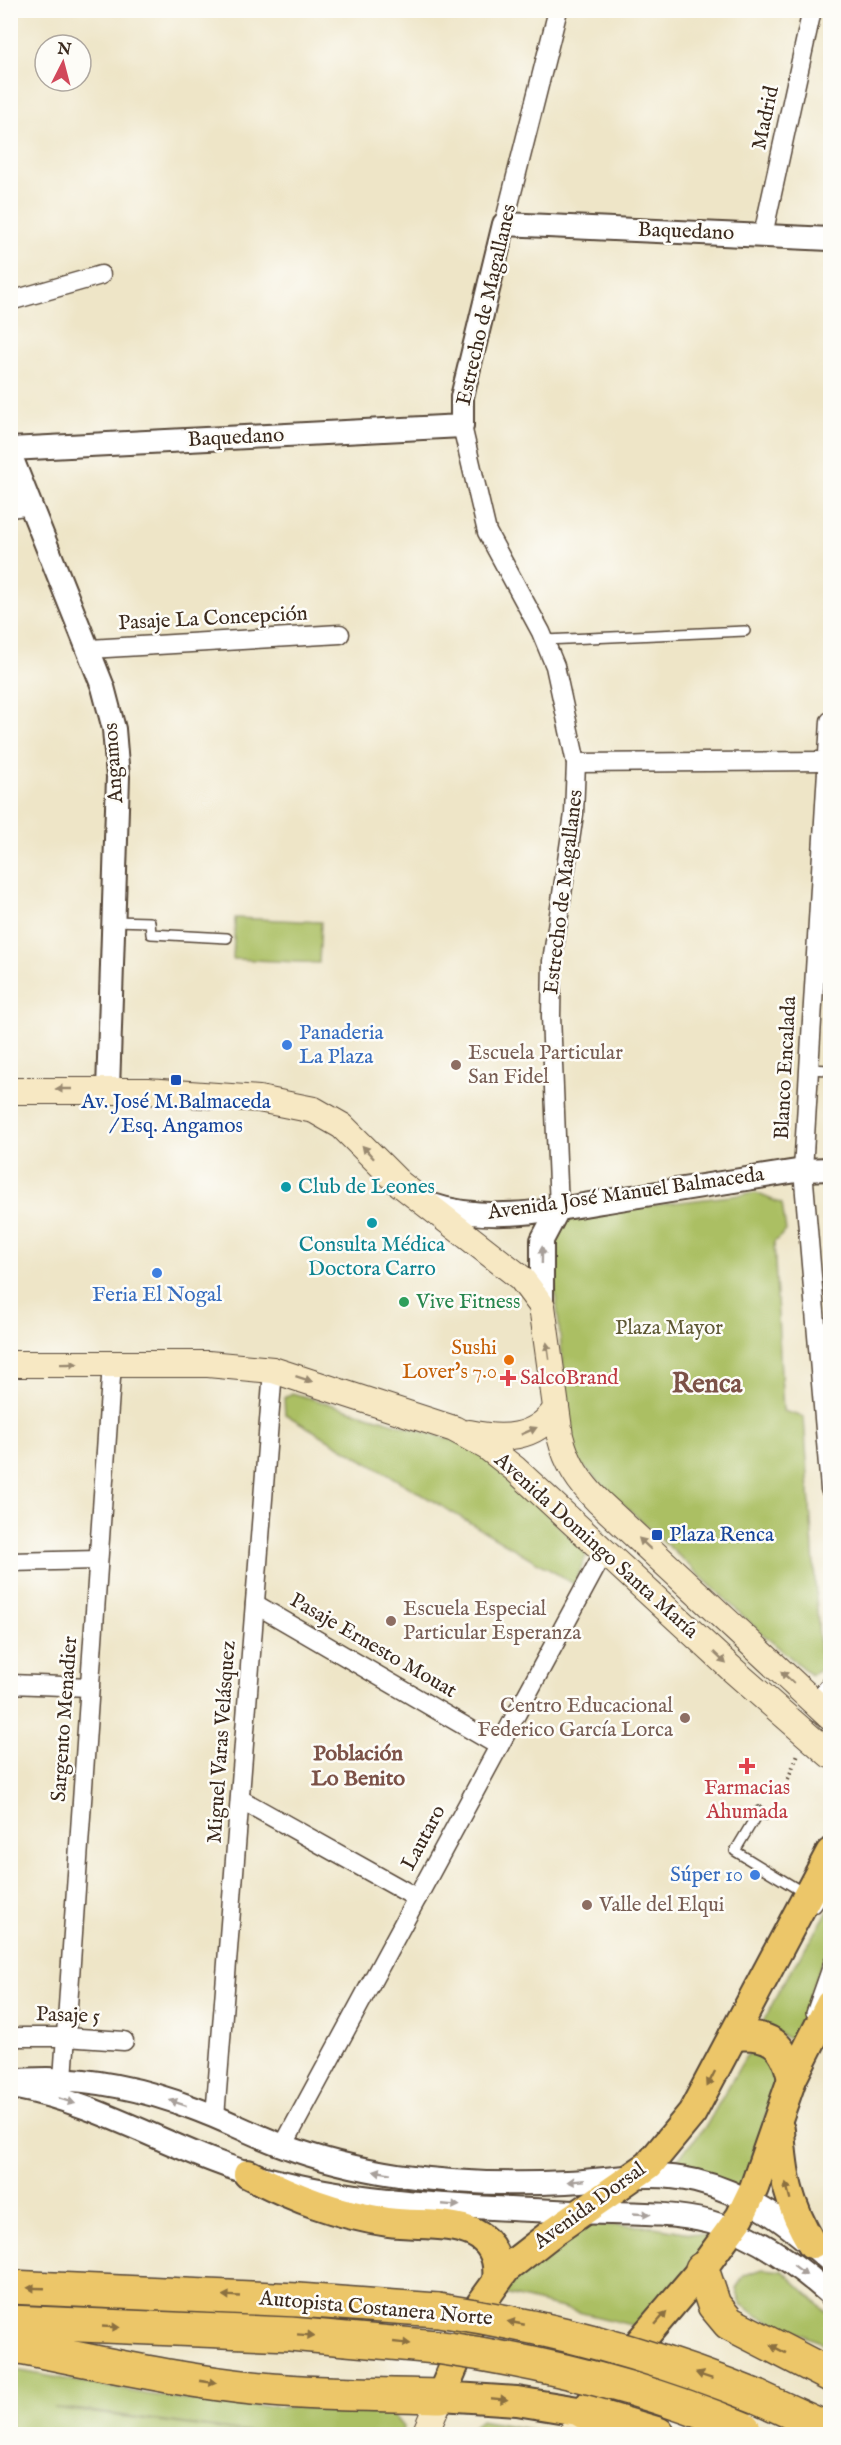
<svg xmlns="http://www.w3.org/2000/svg" width="841" height="2445" viewBox="0 0 841 2445" font-family="'IM FELL English',serif">
<style>
.green{fill:#abbf63;stroke:#737440;stroke-width:1.5;fill-rule:evenodd}
.lines{fill:none;stroke-linecap:round;stroke-linejoin:round}
.service-casing{stroke:#564637;stroke-width:12}
.minor-casing{stroke:#564637;stroke-width:21}
.tertiary-casing{stroke:#564637;stroke-width:26}
.secondary-casing{stroke:#564637;stroke-width:28}
.primary-casing{stroke:#564637;stroke-width:32}
.motorway-casing{stroke:#564637;stroke-width:36}
.path{stroke:#564637;stroke-width:4;stroke-dasharray:1.5 4.5;stroke-linecap:butt}
.service{stroke:#fff;stroke-width:9}
.minor{stroke:#fff;stroke-width:18}
.tertiary{stroke:#fff;stroke-width:22}
.secondary{stroke:#f7e8c3;stroke-width:26}
.primary{stroke:#ecc669;stroke-width:28}
.motorway{stroke:#ecc669;stroke-width:33}
.motorway-bridge-casing{stroke:#564637;stroke-width:36;stroke-linecap:butt}
.motorway-bridge{stroke:#ecc669;stroke-width:33}
.oneway{fill:#998970}
.oneway2{fill:#a79f9a}
.oneway3{fill:#8b7040}
.shop-dot{fill:#3f7fe0;stroke:#fdfcf7;stroke-width:2}
.education-dot{fill:#8d6e63;stroke:#fdfcf7;stroke-width:2}
.transit-dot{fill:#1a4fb4;stroke:#fdfcf7;stroke-width:2}
.culture-dot{fill:#0f9aa8;stroke:#fdfcf7;stroke-width:2}
.leisure-dot{fill:#2e9e5b;stroke:#fdfcf7;stroke-width:2}
.food-dot{fill:#e8710a;stroke:#fdfcf7;stroke-width:2}
.health-dot{fill:#e0444e;stroke:#fdfcf7;stroke-width:2}
.labels{text-anchor:middle;dominant-baseline:central;stroke-width:5;stroke-linejoin:round;paint-order:stroke}
.street-label{font-size:21px;fill:#3b2a1e;stroke:#fdfcf7}
.shop-label{font-size:21px;fill:#366cbe;stroke:#fdfcf7;text-anchor:start}
.education-label{font-size:21px;fill:#785e54;stroke:#fdfcf7;text-anchor:start}
.transit-label{font-size:21px;fill:#164399;stroke:#fdfcf7}
.culture-label{font-size:21px;fill:#0d838f;stroke:#fdfcf7;text-anchor:start}
.leisure-label{font-size:21px;fill:#27864d;stroke:#fdfcf7;text-anchor:start}
.park-label{font-size:21px;fill:#5d5733;stroke:#fdfcf7}
.food-label{font-size:21px;fill:#c56008;stroke:#fdfcf7;text-anchor:end}
.health-label{font-size:21px;fill:#be3a42;stroke:#fdfcf7;text-anchor:start}
.neighbourhood-label{font-size:22px;font-weight:bold;fill:#7c5247;stroke:#fdfcf7}
.district-label{font-size:27px;font-weight:bold;fill:#7c5247;stroke:#fdfcf7}
</style>
<rect width="100%" height="100%" fill="#fdfcf7"/>
<filter id="ink" filterUnits="userSpaceOnUse"><feTurbulence type="fractalNoise" baseFrequency=".0167" numOctaves="2"/><feDisplacementMap in="SourceGraphic" scale="12" xChannelSelector="R" yChannelSelector="G"/><feConvolveMatrix kernelMatrix="1 2 1 2 8 2 1 2 1" color-interpolation-filters="sRGB"/></filter>
<filter id="wash" filterUnits="userSpaceOnUse"><feTurbulence type="fractalNoise" baseFrequency=".008" numOctaves="4" result="noise"/><feDisplacementMap in="SourceGraphic" scale="24" xChannelSelector="R" yChannelSelector="G"/><feGaussianBlur stdDeviation="1.35" result="paint"/><feColorMatrix in="noise" values="0 0 0 0 0 0 0 0 0 0 0 0 0 0 0 0 0 1.4 0 .05"/><feComposite in="paint" operator="in"/></filter>
<g filter="url(#wash)">
<rect width="100%" height="100%" fill="#eee5c7"/>
<g class="green">
<path d="M235,918l86,4 -2,41 -86,-4z"/>
<path d="M756,1193l26,11 4,27 -12,11 9,169 21,6 17,252 -10,6 -53,-45 -185,-173 -21,-197 5,-33 13,-12z"/>
<path d="M292,1393l171,50 32,18 92,93 -13,30 -289,-170 -1,-16z"/>
<path d="M830,1908v34l-17,43 -18,58 -24,-15 -10,-2 22,-43z"/>
<path d="M758,2049l18,6 5,13 -39,123 -76,-19 40,-46 40,-70z"/>
<path d="M590,2225l58,1 68,11 -77,90 -138,-34 37,-32z"/>
<path d="M763,2269l20,2 47,44v31l-72,-30 -17,-12 -5,-16 9,-13z"/>
<path d="M10,2369l136,25 81,11 145,5 20,3 11,13 -1,8h-391zM54,2408l20,1 188,25z"/>
<path d="M481,2420l61,12 2,2h-81z"/>
</g>
</g>
<g filter="url(#ink)">
<g class="lines">
<defs>
<g id="service">
<path d="M545,640l200,-9"/>
<path d="M114,921l36,1 1,12 76,4"/>
<path d="M808,1069l22,1"/>
<path d="M765,1815l-6,-4 -24,40 69,42"/>
<path d="M816,1907l14,-20"/>
<path d="M811,2013l19,-54"/>
</g>
<g id="minor">
<path d="M504,224l54,-214"/>
<path d="M763,235l49,-225"/>
<path d="M10,301l91,-26"/>
<path d="M462,426l25,106 54,100 14,34 21,97 -2,51 -22,147 -1,55 8,192"/>
<path d="M10,508l21,-3"/>
<path d="M90,649l250,-15"/>
<path d="M830,721l-27,449 27,319"/>
<path d="M576,763l252,-2"/>
<path d="M10,1562l88,-2"/>
<path d="M255,1604l244,142"/>
<path d="M10,1684l80,3"/>
<path d="M815,1702l15,-16"/>
<path d="M240,1799l177,99"/>
<path d="M10,2037h55l59,4"/>
<path d="M63,2079l49,-716"/>
<path d="M215,2117l58,-747"/>
<path d="M283,2146l321,-594"/>
</g>
<g id="tertiary">
<path d="M10,449l452,-23v-29l42,-173 326,15"/>
<path d="M10,454l93,233 11,42 4,48 -10,313"/>
<path d="M429,1204c64,22 137,3 203,-7 57,-9 114,-18 171,-27l27,-1"/>
<path d="M542,1306v-66l17,-32"/>
<path d="M10,2081c62,-7 125,5 183,27 31,11 60,27 91,38 37,14 75,23 114,29 55,8 112,10 168,7 44,-2 85,-12 130,-1 54,13 94,44 134,80"/>
<path d="M17,2088c91,17 170,72 260,93 97,24 199,26 298,31 45,2 91,-1 135,10 44,12 87,43 120,72"/>
</g>
<g id="secondary">
<path d="M10,1091h137l112,8 55,11 28,16 57,57 122,95 21,28 18,130c7,28 19,46 39,66l231,215"/>
<path d="M10,1364h198l65,6 181,59 33,18 28,22 219,202 96,84"/>
<path d="M469,1433c33,7 66,7 87,-24"/>
<path d="M425,2434l16,-38"/>
<path d="M572,2434l12,-22"/>
</g>
<g id="primary">
<path d="M830,1853l-138,260 -43,52 -93,65 -50,39 -26,36 -39,91 76,5 67,11 37,-48 81,-95 38,-52 14,-29 38,-109 38,-75"/>
<path d="M733,2036c38,-3 51,7 59,43"/>
<path d="M780,2130c3,46 8,74 32,114"/>
<path d="M248,2174c47,24 87,40 140,48 27,4 62,-1 86,11 19,9 25,28 23,47"/>
</g>
<g id="motorway">
<path d="M702,2269l12,36 15,18 101,52"/>
<path d="M10,2287l288,13 140,10"/>
<path d="M10,2322l280,12 146,13"/>
<path d="M10,2345c87,17 173,37 262,45 56,5 112,4 169,6"/>
<path d="M758,2397l72,33"/>
<path d="M584,2412l74,22"/>
</g>
</defs>
<use href="#service" class="service-casing"/>
<use href="#minor" class="minor-casing"/>
<use href="#tertiary" class="tertiary-casing"/>
<use href="#secondary" class="secondary-casing"/>
<use href="#primary" class="primary-casing"/>
<use href="#motorway" class="motorway-casing"/>
<path class="path" d="M788,1779l10,-25"/>
<use href="#service" class="service"/>
<use href="#minor" class="minor"/>
<use href="#tertiary" class="tertiary"/>
<use href="#secondary" class="secondary"/>
<use href="#primary" class="primary"/>
<use href="#motorway" class="motorway"/>
<defs>
<g id="motorway-bridge">
<path d="M438,2310c111,16 216,45 320,87"/>
<path d="M436,2347c106,15 209,40 308,82"/>
</g>
</defs>
<use href="#motorway-bridge" class="motorway-bridge-casing"/>
<use href="#motorway-bridge" class="motorway-bridge"/>
</g>
<defs><path id="oneway-solid" d="M-6-.8H1V-3.2L6.5 0L1 3.2V.8H-6Z" transform="scale(1.5)"/></defs>
<g class="oneway">
<use href="#oneway-solid" transform="translate(64 1089) rotate(-180)"/>
<use href="#oneway-solid" transform="translate(368 1152) rotate(-132)"/>
<use href="#oneway-solid" transform="translate(548 1351) rotate(-98)"/>
<use href="#oneway-solid" transform="translate(69 1364) rotate(-1)"/>
<use href="#oneway-solid" transform="translate(304 1379) rotate(18)"/>
<use href="#oneway-solid" transform="translate(529 1431) rotate(-24)"/>
<use href="#oneway-solid" transform="translate(645 1544) rotate(-137)"/>
<use href="#oneway-solid" transform="translate(720 1658) rotate(43)"/>
<use href="#oneway-solid" transform="translate(787 1677) rotate(-138)"/>
</g>
<g class="oneway2">
<use href="#oneway-solid" transform="translate(542 1255) rotate(-89)"/>
<use href="#oneway-solid" transform="translate(67 2101) rotate(18)"/>
<use href="#oneway-solid" transform="translate(178 2103) rotate(-162)"/>
<use href="#oneway-solid" transform="translate(382 2172) rotate(-170)"/>
<use href="#oneway-solid" transform="translate(576 2181) rotate(175)"/>
<use href="#oneway-solid" transform="translate(451 2205) rotate(5)"/>
<use href="#oneway-solid" transform="translate(642 2214) rotate(3)"/>
<use href="#oneway-solid" transform="translate(800 2270) rotate(37)"/>
</g>
<g class="oneway3">
<use href="#oneway-solid" transform="translate(711 2079) rotate(117)"/>
<use href="#oneway-solid" transform="translate(788 2191) rotate(-105)"/>
<use href="#oneway-solid" transform="translate(36 2288) rotate(-178)"/>
<use href="#oneway-solid" transform="translate(231 2296) rotate(-177)"/>
<use href="#oneway-solid" transform="translate(661 2318) rotate(-49)"/>
<use href="#oneway-solid" transform="translate(516 2323) rotate(-169)"/>
<use href="#oneway-solid" transform="translate(111 2327) rotate(3)"/>
<use href="#oneway-solid" transform="translate(306 2335) rotate(4)"/>
<use href="#oneway-solid" transform="translate(402 2343) rotate(6)"/>
<use href="#oneway-solid" transform="translate(778 2349) rotate(-153)"/>
<use href="#oneway-solid" transform="translate(704 2376) rotate(-161)"/>
<use href="#oneway-solid" transform="translate(208 2382) rotate(8)"/>
<use href="#oneway-solid" transform="translate(499 2399) rotate(5)"/>
</g>
</g>
<g class="shop-dot">
<circle cx="287" cy="1045" r="6"/>
<circle cx="157" cy="1273" r="6"/>
<circle cx="755" cy="1875" r="6"/>
</g>
<g class="education-dot">
<circle cx="456" cy="1065" r="6"/>
<circle cx="391" cy="1621" r="6"/>
<circle cx="685" cy="1718" r="6"/>
<circle cx="587" cy="1905" r="6"/>
</g>
<g class="transit-dot">
<rect x="170" y="1074" width="12" height="12" rx="3"/>
<rect x="651" y="1529" width="12" height="12" rx="3"/>
</g>
<g class="culture-dot">
<circle cx="286" cy="1187" r="6"/>
<circle cx="372" cy="1223" r="6"/>
</g>
<circle class="leisure-dot" cx="404" cy="1302" r="6"/>
<circle class="food-dot" cx="509" cy="1360" r="6"/>
<g class="health-dot">
<path d="M505 1369h6v6h6v6h-6v6h-6v-6h-6v-6h6z"/>
<path d="M744 1757h6v6h6v6h-6v6h-6v-6h-6v-6h6z"/>
</g>
<g class="labels">
<g class="street-label">
<text transform="translate(766 118) rotate(-78)">Madrid</text>
<text transform="translate(686 232) rotate(2)">Baquedano</text>
<text transform="translate(487 305) rotate(-77)">Estrecho de Magallanes</text>
<text transform="translate(236 438) rotate(-3)">Baquedano</text>
<text transform="translate(213 619) rotate(-3)">Pasaje La Concepción</text>
<text transform="translate(114 763) rotate(-94)">Angamos</text>
<text transform="translate(564 892) rotate(-83)">Estrecho de Magallanes</text>
<text transform="translate(786 1068) rotate(-87)">Blanco Encalada</text>
<text transform="translate(626 1194) rotate(-8)">Avenida José Manuel Balmaceda</text>
<text transform="translate(596 1546) rotate(42)">Avenida Domingo Santa María</text>
<text transform="translate(373 1646) rotate(30)">Pasaje Ernesto Mouat</text>
<text transform="translate(65 1719) rotate(-86)">Sargento Menadier</text>
<text transform="translate(222 1742) rotate(-86)">Miguel Varas Velásquez</text>
<text transform="translate(424 1838) rotate(-62)">Lautaro</text>
<text transform="translate(68 2016) rotate(2)">Pasaje 5</text>
<text transform="translate(590 2206) rotate(-36)">Avenida Dorsal</text>
<text transform="translate(376 2309) rotate(5)">Autopista Costanera Norte</text>
</g>
<g class="shop-label">
<text x="299" y="1033">Panaderia<tspan x="299" dy="24">La Plaza</tspan></text>
<text x="157" y="1295" text-anchor="middle">Feria El Nogal</text>
<text x="743" y="1875" text-anchor="end">Súper 10</text>
</g>
<g class="education-label">
<text x="468" y="1053">Escuela Particular<tspan x="468" dy="24">San Fidel</tspan></text>
<text x="403" y="1609">Escuela Especial<tspan x="403" dy="24">Particular Esperanza</tspan></text>
<text x="673" y="1706" text-anchor="end">Centro Educacional<tspan x="673" dy="24">Federico García Lorca</tspan></text>
<text x="599" y="1905">Valle del Elqui</text>
</g>
<g class="transit-label">
<text x="176" y="1102">Av. José M.Balmaceda<tspan x="176" dy="24">/ Esq. Angamos</tspan></text>
<text x="669" y="1535" text-anchor="start">Plaza Renca</text>
</g>
<g class="culture-label">
<text x="298" y="1187">Club de Leones</text>
<text x="372" y="1245" text-anchor="middle">Consulta Médica<tspan x="372" dy="24">Doctora Carro</tspan></text>
</g>
<g class="leisure-label">
<text x="416" y="1302">Vive Fitness</text>
</g>
<g class="park-label">
<text x="669" y="1328">Plaza Mayor</text>
</g>
<g class="food-label">
<text x="497" y="1348">Sushi<tspan x="497" dy="24">Lover's 7.0</tspan></text>
</g>
<g class="health-label">
<text x="520" y="1378">SalcoBrand</text>
<text x="747" y="1788" text-anchor="middle">Farmacias<tspan x="747" dy="24">Ahumada</tspan></text>
</g>
<g class="neighbourhood-label">
<text x="358" y="1754">Población<tspan x="358" dy="25">Lo Benito</tspan></text>
</g>
<g class="district-label">
<text x="707" y="1385">Renca</text>
</g>
</g>
<rect width="841" height="2445" fill="none" stroke="#fdfcf7" stroke-width="36"/>
<g transform="translate(63 63) rotate(6)"><circle r="28" fill="#fdfcf7" stroke="#afa8a0" stroke-width="1.5"/>
<path d="M0-4.5L10 22L0 15L-10 22Z" fill="#d1495b"/>
<text y="-9" font-size="16" font-weight="bold" text-anchor="middle" fill="#3b2a1e">N</text>
</g>
</svg>
